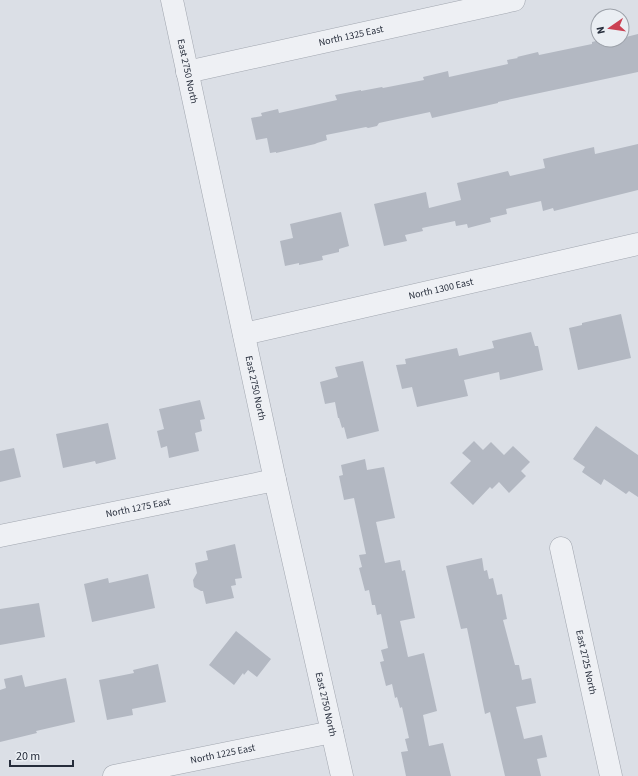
<svg xmlns="http://www.w3.org/2000/svg" width="638" height="776" viewBox="0 0 638 776" font-family="'Source Sans 3',sans-serif">
<style>
.building{fill:#b3b8c2}
.lines{fill:none;stroke-linecap:round;stroke-linejoin:round}
.minor-casing{stroke:#a1a6af;stroke-width:23}
.minor{stroke:#eef0f4;stroke-width:22}
.labels{text-anchor:middle;dominant-baseline:central;stroke-width:3;stroke-linejoin:round;paint-order:stroke}
.street-label{font-size:10px;fill:#262d3b;stroke:#eaeef3}
</style>
<rect width="100%" height="100%" fill="#dbdfe6"/>
<g class="building">
<path d="M638,34v38l-140,30v1l-66,15 -2,-6 -51,11 -2,3 -9,2 -2,-1 -40,8 1,5 -10,3 -2,1 -39,9v-1l-6,1 -3,-15 -11,2 -5,-22 11,-2 -1,-3 17,-4 1,4 58,-13 -2,-5 26,-5v1l21,-4 1,1 41,-8 -1,-3 25,-6 1,6 59,-13 -1,-4 11,-2 -1,-1 21,-5 1,3 53,-11v-2l8,-2h22v-2z"/>
<path d="M638,144v46l-84,21 -1,-3 -10,3 -2,-10 -35,8 1,5 -17,4 1,4 -23,6 -1,-4 -11,2 -1,-5 -33,7 1,3 -18,4 2,6 -23,5 -10,-42 52,-12 3,16 32,-8 -4,-17 51,-12 2,5 35,-8 -2,-9 51,-12 1,7z"/>
<path d="M341,212l8,34 -10,3v3l-17,4 1,4 -24,5v-2l-14,3 -5,-25 13,-3 -3,-14z"/>
<path d="M621,314l10,44 -53,12 -9,-42 13,-3v-2z"/>
<path d="M531,332l4,14h3l5,24 -43,10 -1,-8 -35,8 4,16 -51,11 -5,-20 -10,2 -6,-24 10,-1 -1,-5 52,-11 2,8 35,-8 -2,-7z"/>
<path d="M363,361l16,70 -32,8 -3,-12 -2,1 -3,-10h-1l-3,-16 -10,2 -5,-22 18,-5 -3,-10z"/>
<path d="M200,400l5,19 -5,1 2,11 -7,2 4,18 -30,7 -2,-12 -6,2 -4,-17 7,-2 -5,-20z"/>
<path d="M108,423l8,36 -20,5 -1,-3 -32,7 -7,-34z"/>
<path d="M596,426l42,29v42l-9,-6 -3,3 -22,-15 -3,6 -19,-13 3,-5 -12,-8z"/>
<path d="M474,441l9,9 8,-8 13,13 9,-9 17,16 -9,9 5,5 -17,17 -10,-11 -7,7 -2,-2 -17,18 -23,-22 21,-22 -9,-8z"/>
<path d="M14,448l7,29 -21,5v-31z"/>
<path d="M365,459l2,11 17,-3 11,51 -19,4 9,41 15,-3 2,11 3,-1 10,48 -15,3 8,36 16,-4 13,58 -14,4 6,31 14,-3 8,33h-45l-5,-24 7,-1 -3,-12 4,-1 -7,-31 -2,1 -3,-11 -2,1 -3,-14 -6,2 -6,-24 4,-1 -3,-11 7,-2 -7,-34 -4,1 -2,-10h-3l-3,-15 -4,1 -6,-23 3,-1 -3,-12 7,-1 -12,-56 -10,2 -5,-24 4,-1 -2,-10z"/>
<path d="M235,544l7,34 -7,1 1,6 -5,1 3,12 -28,6 -3,-13h-2l-7,-4 -1,-7 4,-7 -2,-10 13,-3 -2,-9z"/>
<path d="M482,558l2,13 3,-1 2,9 4,-1 4,17 5,-1 5,25 -4,1 12,45h4l3,15 9,-2 5,25 -20,4 8,32 18,-4 5,22 -10,2 4,17h-36l-15,-64 -5,2 -18,-86 -6,1 -15,-63z"/>
<path d="M148,574l7,34 -63,14 -8,-38 24,-6 1,5z"/>
<path d="M39,603l6,34 -45,8v-36z"/>
<path d="M236,631l35,28 -14,18 -9,-7 -4,5 -1,-2 -9,12 -25,-20z"/>
<path d="M158,664l8,38 -34,7 1,6 -26,5 -8,-40 35,-7 -1,-3z"/>
<path d="M22,675l3,12 41,-9 9,44 -39,9 1,2 -37,9v-52l6,-2 -2,-9z"/>
</g>
<g class="lines">
<defs>
<g id="minor">
<path id="s1" d="M172,0l103,480 67,296"/>
<path id="s2" d="M187,72l327,-72"/>
<path id="s3" d="M244,334l394,-90"/>
<path id="s4" d="M0,536l275,-56"/>
<path id="s5" d="M561,548l50,228"/>
<path id="s6" d="M114,776l218,-44"/>
</g>
</defs>
<use href="#minor" class="minor-casing"/>
<use href="#minor" class="minor"/>
</g>
<g class="labels">
<g class="street-label">
<text stroke="none"><textPath href="#s2" startOffset="168">North 1325 East</textPath></text>
<text stroke="none"><textPath href="#s1" startOffset="73">East 2750 North</textPath></text>
<text stroke="none"><textPath href="#s3" startOffset="202">North 1300 East</textPath></text>
<text stroke="none"><textPath href="#s1" startOffset="397">East 2750 North</textPath></text>
<text stroke="none"><textPath href="#s4" startOffset="141">North 1275 East</textPath></text>
<text stroke="none"><textPath href="#s5" startOffset="117">East 2725 North</textPath></text>
<text stroke="none"><textPath href="#s1" startOffset="721">East 2750 North</textPath></text>
<text stroke="none"><textPath href="#s6" startOffset="111">North 1225 East</textPath></text>
</g>
</g>
<g transform="translate(610 28) rotate(257)"><circle r="19" fill="#eaeef3" stroke="#9ca1a9"/>
<path d="M0-3L7 15L0 10L-7 15Z" fill="#cb4052"/>
<text y="-6" font-size="11" font-weight="bold" text-anchor="middle" fill="#262d3b">N</text>
</g>
<path d="M10 760v6h63v-6" fill="none" stroke="#262d3b" stroke-width="2"/>
<text x="16" y="760" font-size="12" fill="#262d3b" stroke="#eaeef3" stroke-width="3" paint-order="stroke">20 m</text>
</svg>
